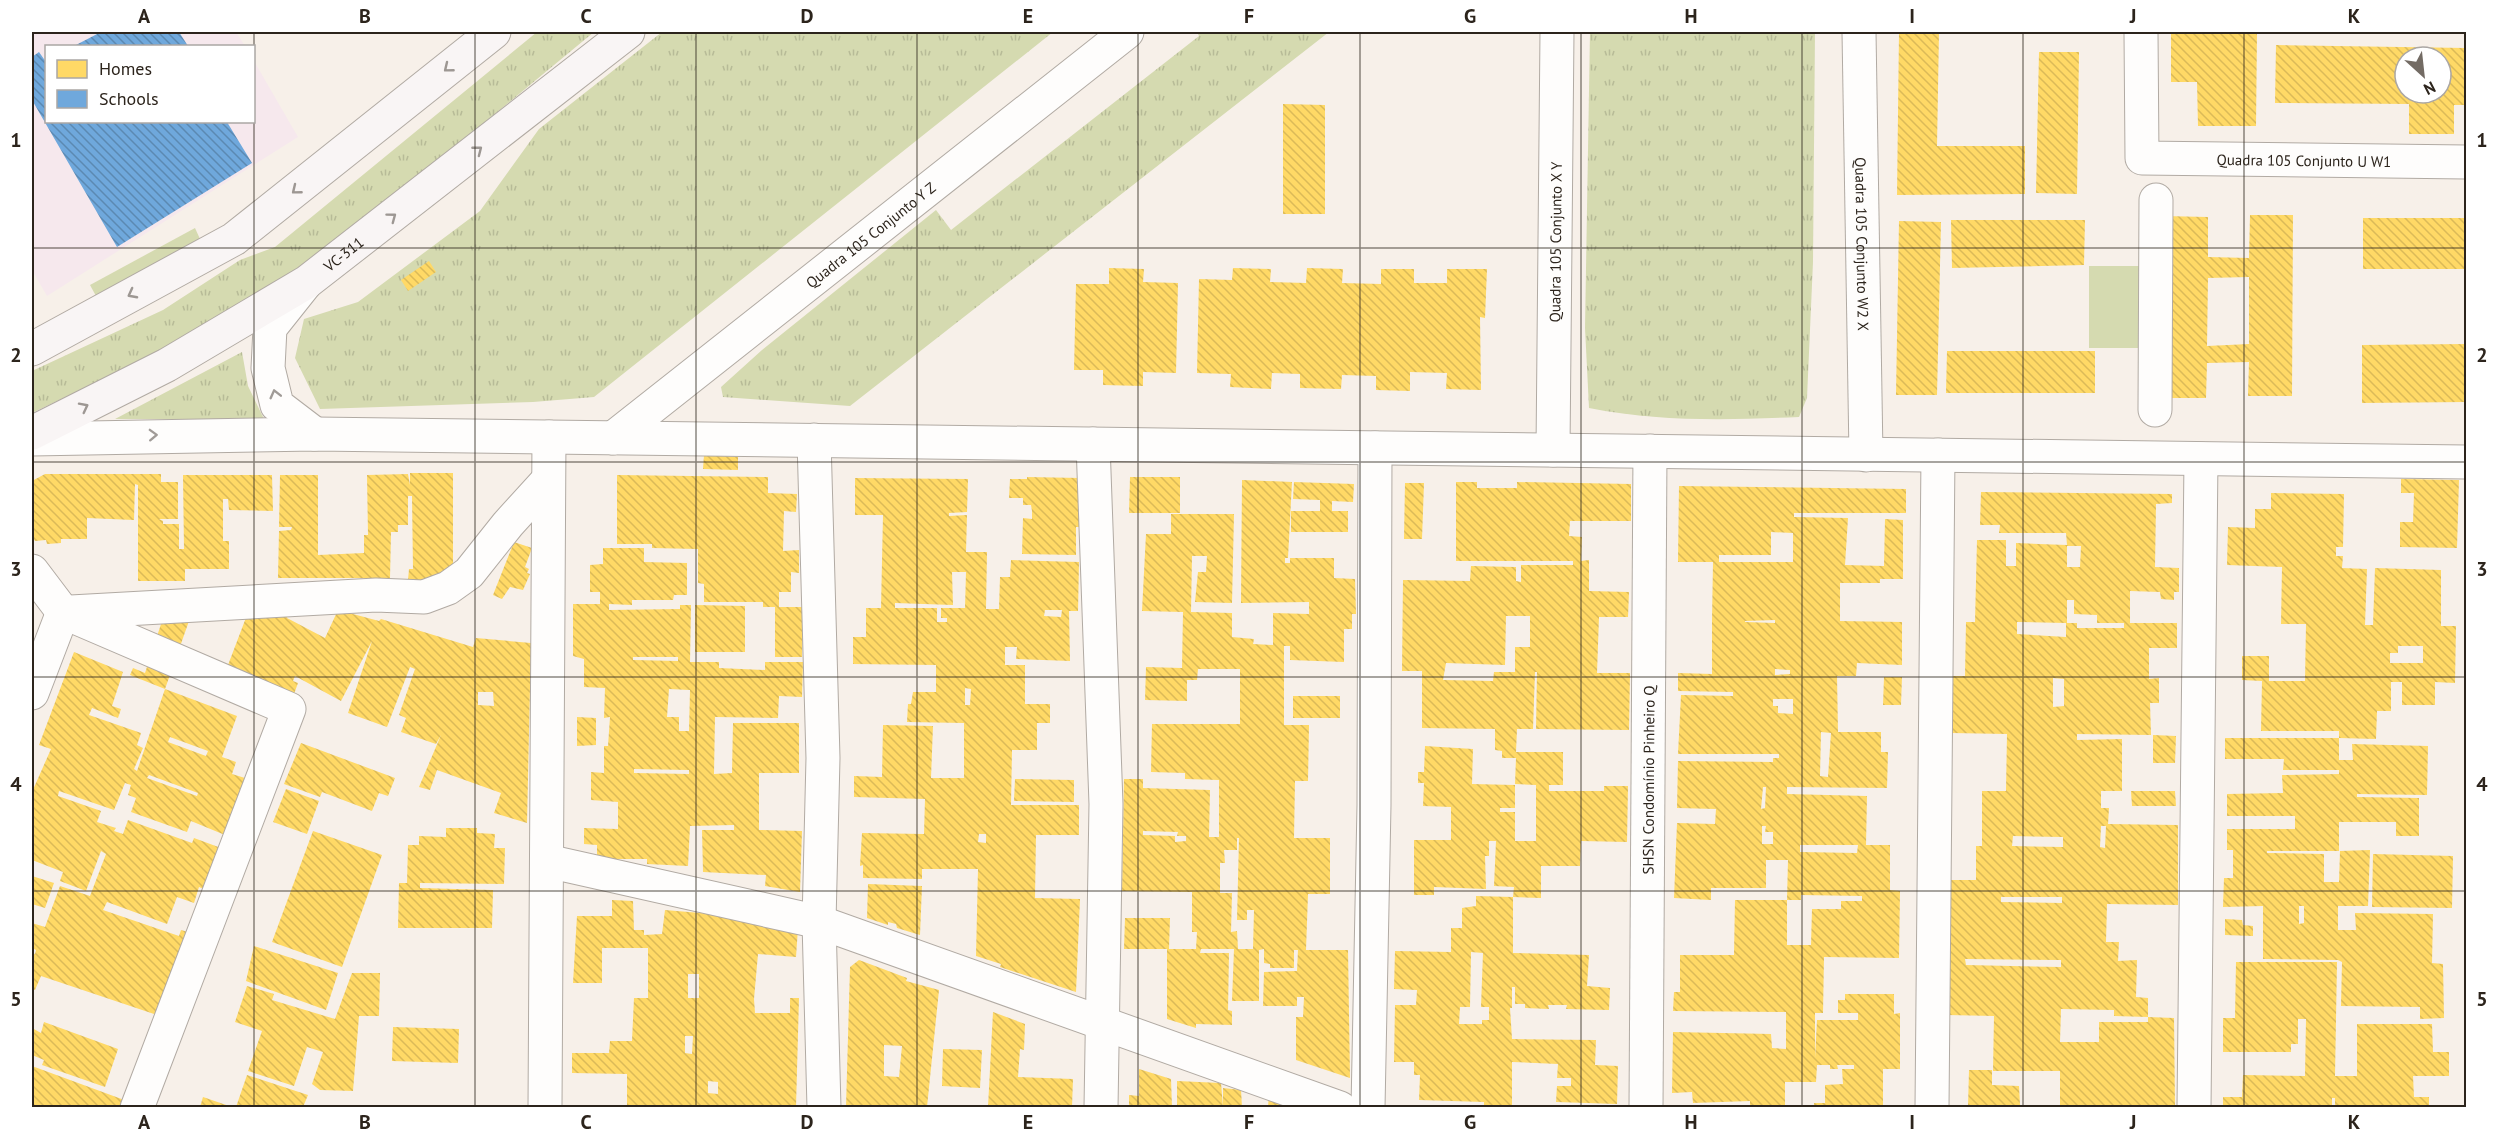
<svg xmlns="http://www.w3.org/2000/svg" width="2498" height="1139" viewBox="0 0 2498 1139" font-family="'PT Sans',sans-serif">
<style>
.education{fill:#f6e8ed}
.grass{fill:url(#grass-tufts)}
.garden{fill:#d5dab0}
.homes{fill:url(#homes-back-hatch);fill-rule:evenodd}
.schools{fill:url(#schools-back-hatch)}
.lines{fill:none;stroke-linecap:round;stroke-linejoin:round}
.pedestrian-casing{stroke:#b1aaa3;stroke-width:35}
.minor-casing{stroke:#b1aaa3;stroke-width:35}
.tertiary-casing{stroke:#b1aaa3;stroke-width:35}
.secondary-casing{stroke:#b1aaa3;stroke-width:35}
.pedestrian{stroke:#fefdfc;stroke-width:33}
.minor{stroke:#fefdfc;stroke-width:33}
.tertiary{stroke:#fefdfc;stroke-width:33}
.secondary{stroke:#f9f5f5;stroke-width:33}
.oneway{stroke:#9d9793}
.oneway2{stroke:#a09b97}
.grid{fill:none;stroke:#2c241c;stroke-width:1.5;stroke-opacity:0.55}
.labels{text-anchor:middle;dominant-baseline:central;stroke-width:6;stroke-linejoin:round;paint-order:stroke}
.street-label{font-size:15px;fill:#2c241c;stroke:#fff}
.neatline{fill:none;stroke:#2c241c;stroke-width:2}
.grid-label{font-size:20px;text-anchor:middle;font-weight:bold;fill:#2c241c}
</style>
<defs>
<pattern id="grass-tufts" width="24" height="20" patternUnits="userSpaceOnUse" patternTransform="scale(1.5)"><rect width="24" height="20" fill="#d5dab0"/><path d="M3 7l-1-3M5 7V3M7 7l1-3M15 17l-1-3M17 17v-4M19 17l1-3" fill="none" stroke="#b7bb97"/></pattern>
<pattern id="homes-back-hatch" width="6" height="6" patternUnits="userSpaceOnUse" patternTransform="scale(1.5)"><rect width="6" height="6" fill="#ffd966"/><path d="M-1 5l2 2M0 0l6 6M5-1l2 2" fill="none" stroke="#dbba58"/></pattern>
<pattern id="schools-back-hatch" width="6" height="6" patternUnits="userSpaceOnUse" patternTransform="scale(1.5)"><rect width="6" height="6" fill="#6fa8dc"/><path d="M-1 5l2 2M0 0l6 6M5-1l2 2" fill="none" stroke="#5b89b2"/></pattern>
</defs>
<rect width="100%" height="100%" fill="#f7f0e9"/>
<path class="education" d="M32,32h204l9,14h-199v76h208v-61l44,76 -251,159 -15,-26z"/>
<g class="grass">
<path d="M537,32h57c-106,87 -211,178 -325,256 -74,50 -157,87 -237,125v-42l131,-61 77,-50 35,-13z"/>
<path d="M662,32h391l-459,365 -61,5 -213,7 -25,-51 9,-39 54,-17 122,-91 59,-82z"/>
<path d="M1197,32h132l-479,374 -127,-9 -2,-10 41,-37 174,-140 15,20 248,-194z"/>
<path d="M1590,32h225l-2,230 -6,136 -8,19c-70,3 -141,5 -210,-9l-4,-80z"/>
<path d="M242,352l6,34 16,33h-149z"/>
</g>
<g class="garden">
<path d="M195,228l5,11 -104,57 -6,-11z"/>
<path d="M2089,266h64l-1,82h-63z"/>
</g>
<g class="homes">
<path d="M1899,32h40l-2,114h88v48l-128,1z"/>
<path d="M2171,32h86l-1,94h-58l-1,-44h-26z"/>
<path d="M2276,45l190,3v57h-12v29h-45v-30l-134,-1zM2405,57h36v36h-36z"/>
<path d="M2039,52h40l-2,142 -41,-1z"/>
<path d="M1283,104l42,1v109h-42z"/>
<path d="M2250,215h43l-1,181h-44l1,-34 -42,1 -1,35h-45l2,-182 45,1v40l41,1zM2249,277v67l-42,2 1,-68z"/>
<rect x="2363" y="218" width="103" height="51"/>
<path d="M1951,220h134l-1,45 -132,3z"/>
<path d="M1899,221l42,1 -4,173h-41z"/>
<path d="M429,261l7,11 -28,19 -7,-11z"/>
<path d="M1109,268l35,1 -1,13 35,1 -2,90 -33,-1v14l-40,-1v-15h-29l2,-86h33z"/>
<path d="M1233,268l38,1 -1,13 36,1 1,-15 36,1 -1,14 39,1v-15h33v14h33v-14h40l-2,49 -5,-1 1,73 -35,-1 1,-16 -37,-1v19l-34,-1v-14l-34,-1 -1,14 -41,-1v-14l-28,-1 -1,16 -41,-2 1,-13 -34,-1 2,-94 33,1z"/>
<path d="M2466,344v58l-104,1v-58z"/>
<path d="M1947,351h148v42h-149z"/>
<path d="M704,455l34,2v13l-35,-1z"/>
<path d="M410,473h43v107h-45l1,-11h4l-1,-73h-4v29h-10v7h-7l-1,46h-112l1,-47 12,-1 1,-3h-13l1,-52h38v80l46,-2v-18h4l-1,-60 41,-1 2,11z"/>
<path d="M45,474h116v8h17v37h-19l4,2v3h16v25h5l-1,-74h89l1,36 -44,-1 -1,-11h-5v42h6v28h-44v12h-47v-96l-3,-1 -1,36 -47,-2v21h-26v4l-14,1 -1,-4 -11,1 -3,-5v-55z"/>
<path d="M617,475l151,2v16l29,1 -1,18 -12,-1 -1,40 16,-1v23l-8,-1v20h-12v15h24l-1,50h-27v-50h-12v-5h-59v-18l-6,-1v-34l-46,-1v-4h-35z"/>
<path d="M1027,477l54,1v49h-5v28l-54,-1 1,-36 9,1v-8l-1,-6h-8v-7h-14l1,-19h17z"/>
<path d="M1130,477h50v36h-51z"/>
<path d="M855,478l113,1 -1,33 -18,1v3l18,-1 -1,37h21l-1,57h13l1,-32h10l1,-17 68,2 -1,49h-9l1,50 -54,-2 1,-12h-12v18h20v39h25v19h-13v27h-25l-1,55h68v30h-43l-1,63 45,1 -4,93 -76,-25 1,-3 -25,-8 2,-87h-56v10l-59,-1v-13l-3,1 2,-33 62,1 1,-35 -71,-2v-21l28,1 1,-52 50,1 -2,52h33v-55l-57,-1 1,-18h3l2,-12h23v-27l-83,-1v-27h13v-29h15l2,-93h-28zM952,572h14l-1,36h-24v10h6v4h-10v-14h-42v-5l58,2zM1045,610h17l-1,7 -17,-1zM965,688l6,1 -1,16h-5zM979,834h7v9l-8,-1z"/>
<path d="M2401,479l58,1 -2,68 -57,-1v-25h13l1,-29h-13z"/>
<path d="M1242,480l50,2 -4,76h-3v5h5v-5h44v20l21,1 1,35h-4v15h-8v33l-54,-2v-14h-6v79h25l-1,56h-13l-1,57h36v56h-22l-2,56h42l2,128 -54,-18v-43h7l1,-20h-7v9h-34l1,-34 33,-1 1,-21h-4v18h-24v-4l-6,-1v-14l-5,1v51h-27l2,-52h-33l-1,4h29l-1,57 4,1v14l-36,-1v4l-29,-9v-70h-43l1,-31h45l-1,31h27l1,-17h-5v-40l-70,-1 2,-112h19v9l67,2 -1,47h10v-57l-34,-1v-6l-34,-1 1,-48h88v-55h-42l-1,11h-10v21l-42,-1 1,-33 36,1 1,-56 -41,-1 4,-77h25v-20h63l-2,89 -37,-1 3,-30h8l1,-16h-15l-1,56 41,1v24l22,2 -1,5 20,1v-32l36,1v-12l-68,1zM1143,831l35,1 -1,4h9v5l-11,1v-6l-32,-1zM1237,838h2l-2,82h10v-10h7l-1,39h-15l-1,-18 -6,1 1,-39h-12v-30h5l-1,-13h13z"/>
<path d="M1294,482l60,2 -1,18 -21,-1v10h16v21h-57v-21h29v-11l-27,-1z"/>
<path d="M1456,482h21v6h40v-6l114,2v37h-61l-1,15 13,1 -1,24 8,-1v31l40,1 -1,25h-29l-2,56h33l-1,57 -93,-1 1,-57h-2l-2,57h-16l-1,23h47v33h-14v6h55v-5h24l-1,56 -46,-1 -1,25h-39v32l-28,-1v56l76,2 -2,31 23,2 -1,22 -43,-1 1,-4h-19l1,4 -24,-1v-4h-10v-17h-3v21h-2l2,31 84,1 -1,25 23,1 -1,38 -61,-2 1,-16h14v-8h-14l1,-14 -46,-2v45h-28v-5l-65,-2 1,-25h-6v-13h-20l1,-57h21l1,-15 -23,-1 1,-38 56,1v-24h11v-20l14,-2v-10l37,1 1,-10 -20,-1 2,-45h-7v15h-4l1,33 -52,-2v8h-20v-55h37v-33l-28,-1 1,-23h-6v-11h6l1,-26 48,3 -1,35 43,1v23h-15v4h15v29h21v-56l-21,-1 1,-26h-14v-7l-7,-1v-21l-73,-1v-57h-20l1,-91 67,1 1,-15 45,1v14l5,1v-17h52v-4h-117zM1506,616h24v31h-15v25h-21l-1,9 -50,-1 3,-17 59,2zM1471,952l12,1 -2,54h8v13h-7v4h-23l1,-17h10z"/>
<path d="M1405,483h19l-2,56h-18z"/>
<path d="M1679,486l227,3v24h-112v4l54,1 -3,47 39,1 1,-47 18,1v59h-23v4h-40v38l62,1v43l-45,-2 -1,13h-19l1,56h43v20h7l-1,36 -100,-1v7l80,2 -1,49h24v45l10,1 -1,67 -75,-1 -1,56h-8v45l2,-38h41v-7h-20v-13h7v-6h49v20l6,-1v56h-17v38h-69v-4h11v-18l18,-1 -1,-15h12v-4h-17l1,4h-8v-4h-13l-1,17h-31v25h-35v-6l-57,2 -1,-11 -20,1 1,-61 98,2 1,14 14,1v-37l-113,-1 1,-19h6v-37h54l1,-55h52v45h24l1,-36h29v-8h21v-5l-61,-1v5h-14l1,-40h-22v28h-55v12l-37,-2 3,-75 38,1 1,-15 -39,-1 1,-47 95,1v-4h6v-4h-101l3,-59 52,1v-4l-55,-1v-18l34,1v-54l1,-58h-35zM1771,532l22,1v29h-74v-7h52zM1775,620v3l-30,-1v-1zM1775,669l15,1v4l-15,1zM1773,699h20v15l-15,-1v-7h-5zM1821,732l10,1 -3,44 -8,-1zM1763,787h3l-1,21 -4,1zM1762,826h4l-1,6h8v12h-11zM1800,845h58l-1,8 -57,-1z"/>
<path d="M1981,492l191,2v9l-16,1 -1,63 24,1v24h-5v8l-13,-1 -1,-7 -30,-1v32h47v25h-28v31l10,-1v25h-9l1,32 -74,-1v6l45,-1v52h-21v17h8l-1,16 70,1v80l-71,-1 -1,38h13l-1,19 19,-1 -1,37 12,1v19l26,1 1,89h-207l1,-37h23v15l27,1 1,19h40v-34h-67l1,-55 -47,-1 2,-135h27v-34h6v-55h24l1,-57 -56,-1 -2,-57h16l1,-54h9l2,-82h29v26h10v-23l51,2 -1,-12h-67l1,-8h-20zM2067,546h14l-1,21h-13zM2067,600h7v14l23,1v8h27v5h-47v-5h-10zM2017,622l49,1v14l-49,-3zM2053,678l11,1v27l-11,1zM2101,826h5l-1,22 -5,-1zM2013,836l50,1v10l-51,-1zM2001,897h61v6l-61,-1zM1965,959l96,1v7l-95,-2zM2061,1009l53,1v6l34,1v5h-49v20h-39z"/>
<path d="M2271,493l73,1 -1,53h-7v9h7l-1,12 25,1 -2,56h8l2,-57 66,2v56h15l-1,57 -20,-1v23h-33v-23h-11v29h-14l-1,28 -37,-1v22h14l-1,-16 76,2 -1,49 -70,-1v3l62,1v38h-23v-14h-57v29h-72v2l57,1v28h15l1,-31 30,-1 -2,56h-30v24h18l-1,-17 78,1 -1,49 11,1 1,54 -24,1v-12l-79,-1 1,-44 -4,-2 -75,-1v-53l-40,1 1,-29h9v-28h-6v-21h68v-13h-68v-22l56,-1 -1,-18 57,-1v-4h-56l1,-11h-59v-21h114v-7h-78l1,-50 -20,-1v-24h27v25h36l1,-57h-25l1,-57 -55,-2 1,-38 27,1v-19h16zM2398,646h25v17h-33v-10h8zM2299,906h5v17l-5,1z"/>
<path d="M514,542l18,6 -7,19 4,2 -2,4 3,1 -7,16 -13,-3 -8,12 -9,-4z"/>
<path d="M603,548h41v14l43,1v32h-13l-1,5h-41v5l-23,-1v6l71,-1v-4h11l-1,57h29v6l46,2v-8h38l-1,35 -23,-1 -1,22 -63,-1 -1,57 18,-1 1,-50h66v50h-40v57l43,1 -2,61 -35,-6 1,-11 -63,-3 -1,-42h32v-5l-44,1 -2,40 -41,-2v-5h-50v-14l-13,-1v-16l34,1v-27l-27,-2v-28l13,1v-27h4l2,-29 -6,1 1,-30 -21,-1v-28l-11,-3v-52h27v-12h-10v-27l13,-1zM633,657h45v4l-45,-1zM669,689l21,1 -1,41h-10v-14h-12zM634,769l55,1v4l-55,-1z"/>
<path d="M695,605l50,1v46h-50z"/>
<path d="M338,610l41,11 2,-2 92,28 3,-9 55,5 -4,180 -33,-10 7,-20 -64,-23 -7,20 -11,-3 22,-52 -5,9 -35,-12 5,-14 -7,-3 16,-46 -5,-2 -23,60 -39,-14 24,-72 -31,60 -46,-25 -2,5 5,2 -4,11 -85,-36 19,7 19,-50 41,-1 -1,4 38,20zM478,692h15l1,14 -16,-1z"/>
<path d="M162,621h27l-24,68 -35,-14 3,-7 12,5z"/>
<path d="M74,652l49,20 -11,34 9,3 -3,9 -26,-10 -3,7 52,18 -4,12 6,3 -9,21 3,2 28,-82 72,27 -15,41 14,5 -4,12 13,4 -20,57 -34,-14 -4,11 -56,-20 5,-14 -8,-3 3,-10 -6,-2 -11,27 -55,-19 -1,5 43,15 -4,11 19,6 -2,3 9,3 5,-14 64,23 2,-5 27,10 -15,42 -7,-3 -5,16 -17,-6 -10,27 -60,-22 -4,8 76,26 2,-6 7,2 -28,84 -119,-40 -6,14 -3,-1v-36l3,1 1,-4 -4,-2v-25l13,4 15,-41 30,10 16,-42 -5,-3 -15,40 -26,-10 3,-9 -31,-12v-68l19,-43 -12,-4zM170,737l38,14 -2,5 -38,-14zM149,775l49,18 -1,3 -50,-18z"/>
<path d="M1884,677h18l-1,28h-18z"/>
<rect x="1293" y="696" width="47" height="22"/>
<path d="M577,717l19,1v27l-19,1z"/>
<path d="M2153,735l23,1 -1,27h-22z"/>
<path d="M301,743l94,35 -7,18 -9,-3 -7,18 -50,-19 -2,5 -36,-13z"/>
<path d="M1015,779l59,1v22l-60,-1z"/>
<path d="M286,789l33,12 -12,33 -34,-12z"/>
<path d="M2131,791h44l1,15h-44z"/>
<path d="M446,828h31v5l18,1 -1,14h11l-1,36 -84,-1v5l73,2 -1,38h-94l1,-45h8l1,-38h11v-9l27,1z"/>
<path d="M313,831l69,24 -40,112 -70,-25z"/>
<path d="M2373,854l80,2 -1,52 -80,-1z"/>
<path d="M32,876l22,7 -9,25 -13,-4z"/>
<path d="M868,884l54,2 -2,49 -23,-7 -1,-4 -8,-2v3l-21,-7z"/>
<path d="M612,900l21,1 1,29h10v5l18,-1 3,-24 59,5 74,13 -2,29 -38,-3 -4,45 1,14h35v-15h9l-3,109h-169v-33l-55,-1v-20h37l1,-12h22l2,-43h14v-50h-46v35h-29l4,-67h35zM688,974h11v24h-11zM685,1036h8l-1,18 -7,-1zM708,1081l10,1v12l-10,-1z"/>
<path d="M2225,919l17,1 1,5 10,1v10l-28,-1z"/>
<path d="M254,946l84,27 -12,37 -80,-29z"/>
<path d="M859,960l48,18 -1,3 33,9 -12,117h-81l4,-140zM884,1045l18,1 -3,31 -15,-1z"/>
<path d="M2236,962h101l-2,114h22v-52h75l1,28h16v24h-36l1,21h15v10h-94v-9h-3v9h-109v-10h19l1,-22 62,1 1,-57h-8v25h-7v8h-68v-34h12z"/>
<path d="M352,973h28l-1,43h-20l-6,75 -33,-1 -8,-6 11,-32 -16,-5 -13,39 -46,-15 14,-40 -27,-9 12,-36 27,8 -2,6 63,19z"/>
<path d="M993,1012l32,12 -1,26 -4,-1 -2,28 55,2 -1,28h-84z"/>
<path d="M44,1022l74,27 -13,38 -63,-22 2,-5 -12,-5v-27l9,5z"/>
<path d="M393,1027l66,2 -1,34 -66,-2z"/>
<path d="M943,1049l39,1 -2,38 -38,-2z"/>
<path d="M32,1066l95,35v6h-95z"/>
<path d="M1139,1069l32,10 1,28h-43v-12l10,1z"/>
<path d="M247,1075l61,20 -5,12h-67z"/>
<path d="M1177,1081l44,2 2,24h-46z"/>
<path d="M1223,1088l18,2 1,17h-19z"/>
<path d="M1269,1094l35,13h-36z"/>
<path d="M203,1097l29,10h-32z"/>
</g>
<g class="schools">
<path d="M101,32h78l9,14h-114z"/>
<path d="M39,52l7,10v60h181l25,41 -135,84 -85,-147v-43z"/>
</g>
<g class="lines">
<defs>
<path id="pedestrian" d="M2155,410l1,-210"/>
<g id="minor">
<path id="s1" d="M1859,32l7,423"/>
<path id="s2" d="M2141,32l1,126 324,4"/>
<path id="s3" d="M613,438l514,-406"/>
<path d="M814,440l9,318 -4,164 5,186"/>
<path d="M1093,444l13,360 -5,304"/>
<path id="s4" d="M1553,450l4,-418"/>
<path d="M32,571l31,41 226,97 -152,399"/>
<path d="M71,612l305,-17 48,2 24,-9 21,-15 39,-49 40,-44"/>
<path d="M32,693l31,-81"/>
<path d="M547,861l272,61 521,186"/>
<path d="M545,1108l4,-671"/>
<path d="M1368,1108l6,-303 1,-357"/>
<path id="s5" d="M1646,1108l4,-657"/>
<path d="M1932,1108l6,-653"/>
<path d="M2194,1108l7,-649"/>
</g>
<g id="tertiary">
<path d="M305,284l-35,44 -2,40 9,37 38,29"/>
<path d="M32,439l283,-5 2151,28"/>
</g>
<g id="secondary">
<path d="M32,349l202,-110 260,-207"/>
<path id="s6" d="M32,433l135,-68 140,-83 321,-250"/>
</g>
</defs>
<use href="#pedestrian" class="pedestrian-casing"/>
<use href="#minor" class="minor-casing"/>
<use href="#tertiary" class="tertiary-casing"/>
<use href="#secondary" class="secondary-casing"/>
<use href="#pedestrian" class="pedestrian"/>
<use href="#minor" class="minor"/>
<use href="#tertiary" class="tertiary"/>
<use href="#secondary" class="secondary"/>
</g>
<defs><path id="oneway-chevron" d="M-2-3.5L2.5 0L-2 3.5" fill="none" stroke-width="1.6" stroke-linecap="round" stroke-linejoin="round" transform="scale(1.5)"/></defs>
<g class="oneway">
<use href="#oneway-chevron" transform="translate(448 68) rotate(141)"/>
<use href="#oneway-chevron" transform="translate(478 150) rotate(-38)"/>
<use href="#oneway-chevron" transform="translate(296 190) rotate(141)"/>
<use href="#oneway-chevron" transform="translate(392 217) rotate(-37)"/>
<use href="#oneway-chevron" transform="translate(132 294) rotate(152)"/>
<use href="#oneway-chevron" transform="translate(84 407) rotate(-27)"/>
</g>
<g class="oneway2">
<use href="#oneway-chevron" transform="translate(275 394) rotate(-104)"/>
<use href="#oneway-chevron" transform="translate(153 435) rotate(-2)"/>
</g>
<path class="grid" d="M254,32v1076M475,32v1076M696,32v1076M917,32v1076M1138,32v1076M1360,32v1076M1581,32v1076M1802,32v1076M2023,32v1076M2244,32v1076M32,248h2434M32,462h2434M32,677h2434M32,891h2434"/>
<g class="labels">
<g class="street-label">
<text stroke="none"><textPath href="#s2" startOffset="288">Quadra 105 Conjunto U W1</textPath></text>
<text stroke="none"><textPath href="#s3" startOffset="328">Quadra 105 Conjunto Y Z</textPath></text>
<text stroke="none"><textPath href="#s4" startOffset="208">Quadra 105 Conjunto X Y</textPath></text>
<text stroke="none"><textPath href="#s1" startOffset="212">Quadra 105 Conjunto W2 X</textPath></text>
<text stroke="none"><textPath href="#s6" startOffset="360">VC-311</textPath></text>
<text stroke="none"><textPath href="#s5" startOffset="328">SHSN Condomínio Pinheiro Q</textPath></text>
</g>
</g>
<rect width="2498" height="1139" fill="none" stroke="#ffffff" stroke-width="66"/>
<rect x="45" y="45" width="210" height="78" fill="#ffffff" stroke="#aba7a4" stroke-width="1.5"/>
<rect x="57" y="60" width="30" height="18" fill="#ffd966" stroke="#aba7a4" stroke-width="1.5"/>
<text x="99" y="75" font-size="18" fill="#2c241c">Homes</text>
<rect x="57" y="90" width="30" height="18" fill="#6fa8dc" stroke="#aba7a4" stroke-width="1.5"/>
<text x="99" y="105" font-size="18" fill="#2c241c">Schools</text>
<g transform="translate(2423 75) rotate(153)"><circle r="28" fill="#ffffff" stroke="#aba7a4" stroke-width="1.5"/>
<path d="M0-4.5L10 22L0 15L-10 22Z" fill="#736b64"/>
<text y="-9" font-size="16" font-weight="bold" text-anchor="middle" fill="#2c241c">N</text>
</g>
<rect x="33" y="33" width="2432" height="1073" class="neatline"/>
<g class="grid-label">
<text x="144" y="23">A</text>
<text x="365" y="23">B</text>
<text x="586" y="23">C</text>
<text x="807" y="23">D</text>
<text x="1028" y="23">E</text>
<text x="1249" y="23">F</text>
<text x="1470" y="23">G</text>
<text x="1691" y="23">H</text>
<text x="1912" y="23">I</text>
<text x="2133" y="23">J</text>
<text x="2354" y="23">K</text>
<text x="16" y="147">1</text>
<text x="2482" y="147">1</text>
<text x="16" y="362">2</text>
<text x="2482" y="362">2</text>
<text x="16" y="576">3</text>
<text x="2482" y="576">3</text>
<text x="16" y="791">4</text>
<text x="2482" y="791">4</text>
<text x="16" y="1006">5</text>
<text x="2482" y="1006">5</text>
<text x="144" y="1129">A</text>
<text x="365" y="1129">B</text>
<text x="586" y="1129">C</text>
<text x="807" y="1129">D</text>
<text x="1028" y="1129">E</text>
<text x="1249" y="1129">F</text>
<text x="1470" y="1129">G</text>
<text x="1691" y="1129">H</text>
<text x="1912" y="1129">I</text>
<text x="2133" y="1129">J</text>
<text x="2354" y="1129">K</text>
</g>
</svg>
